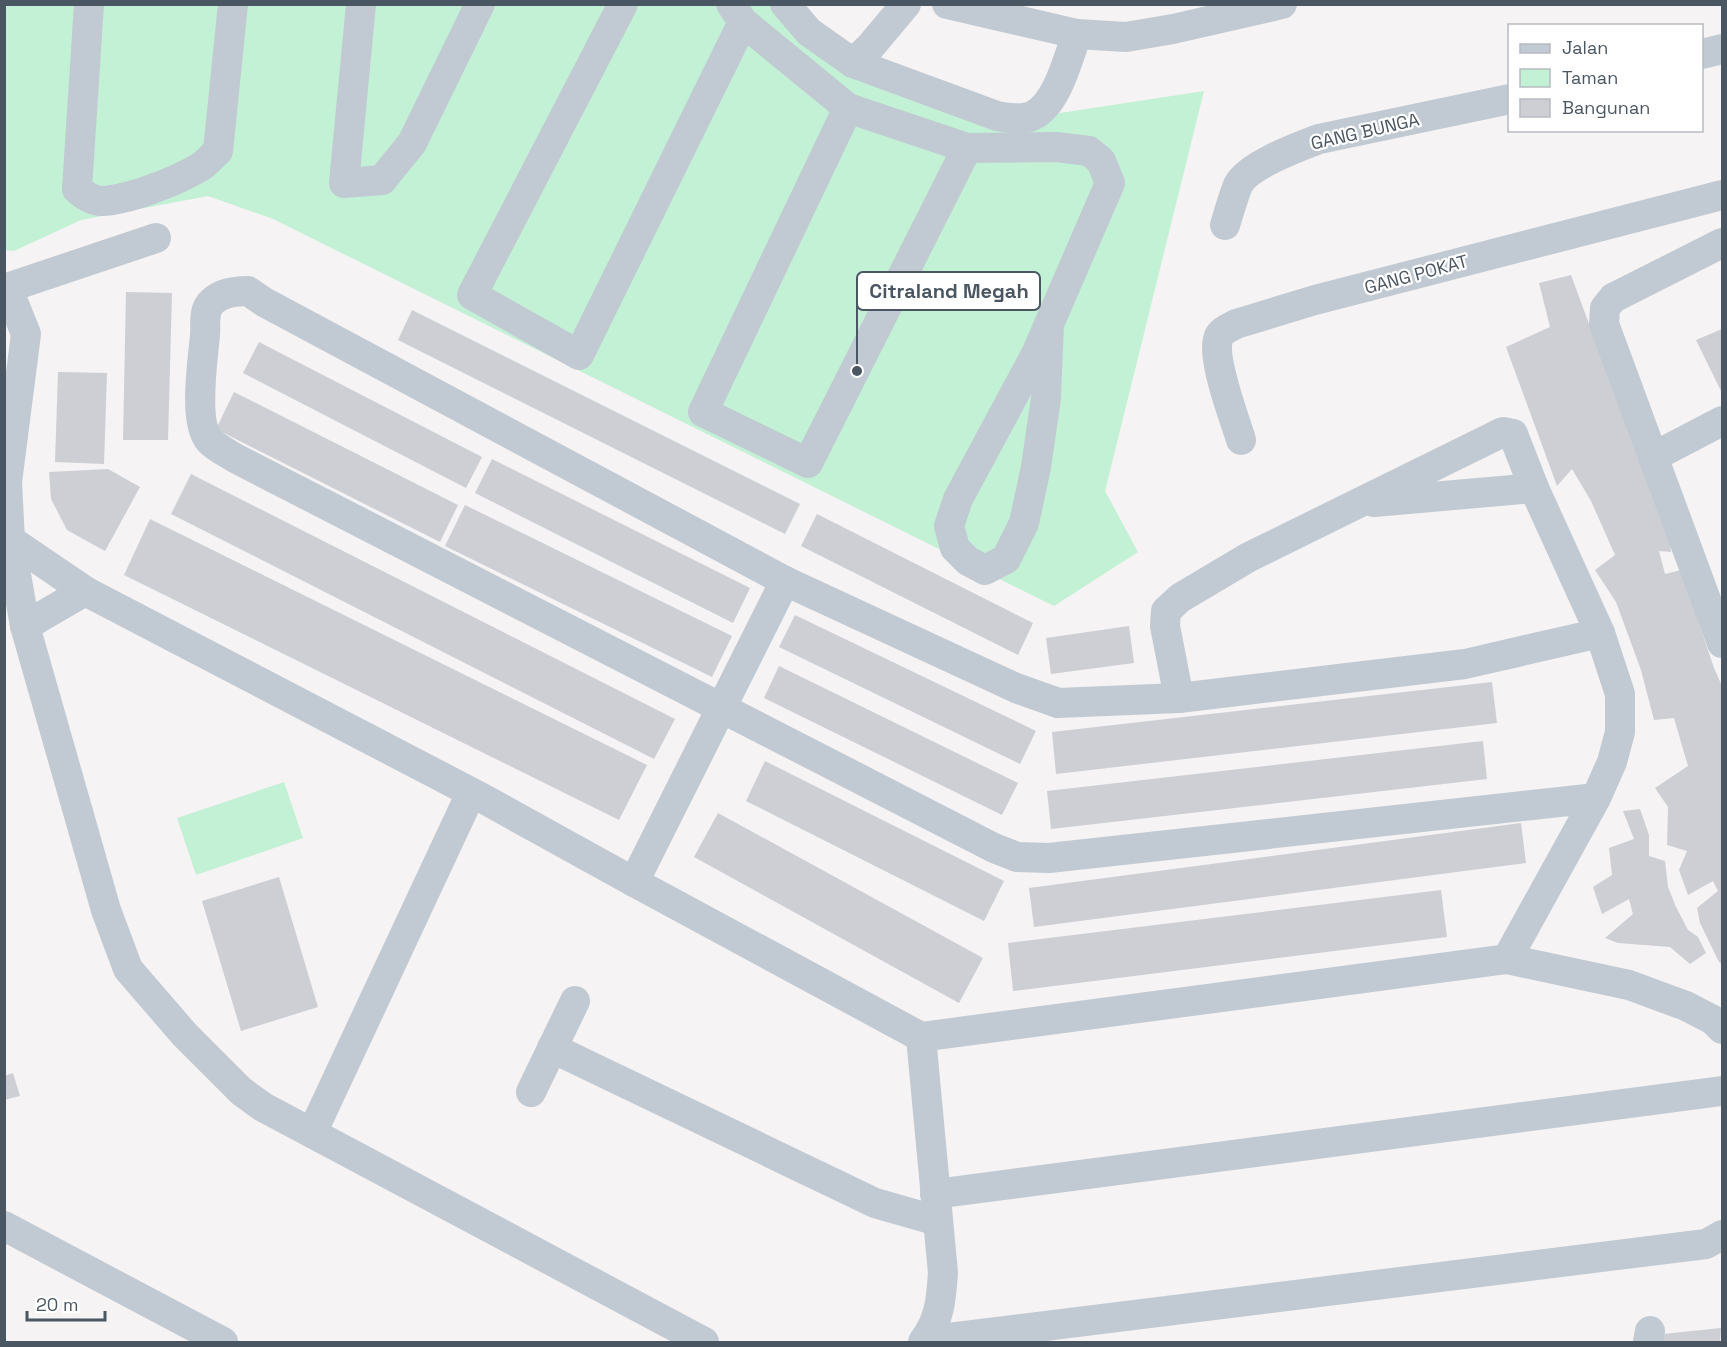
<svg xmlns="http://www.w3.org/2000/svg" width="1727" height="1347" viewBox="0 0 1727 1347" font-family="'Space Grotesk',sans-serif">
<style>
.green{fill:#c3f1d5}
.building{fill:#cdcfd5}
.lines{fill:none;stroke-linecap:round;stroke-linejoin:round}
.street{stroke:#c1cad2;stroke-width:30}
.labels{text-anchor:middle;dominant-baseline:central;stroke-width:4.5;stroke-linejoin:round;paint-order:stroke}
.street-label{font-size:18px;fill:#4a5661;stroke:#fff}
.leader{fill:none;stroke:#4a5661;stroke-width:2}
.callout-dot{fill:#4a5661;stroke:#fff;stroke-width:2}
.callout{fill:#fff;stroke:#4a5661;stroke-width:2}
.callout-label{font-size:20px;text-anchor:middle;font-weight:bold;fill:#4a5661}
</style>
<rect width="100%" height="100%" fill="#f5f3f3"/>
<g class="green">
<path d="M5,5h769l73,67 200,43 157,-24 -99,400 33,61 -84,54 -781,-387 -65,-23 -127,24 -67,31 -9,-1z"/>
<path d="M284,782l19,56 -107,37 -19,-57z"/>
</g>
<g class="building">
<path d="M1571,275l62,168 36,82 2,27 -12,-1 6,23 16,-4 33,98 8,18v278l-3,-2 -19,-39 -3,-15 21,-17 -5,-10 -25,14 -9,-25 8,-19 -20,-6 1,-38 -13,-19 33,-22 -14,-48 -20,2 -13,-50 -25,-68 -21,-32 20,-15 -24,-54 -19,-32 -15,17 -51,-139 44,-20 -11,-44z"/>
<path d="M126,292l46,1 -4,147h-45z"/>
<path d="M412,310l388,194 -15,30 -387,-194z"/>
<path d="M1722,329v64l-26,-53z"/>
<path d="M259,342l223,115 -16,31 -223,-115z"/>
<path d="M58,372l49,1 -3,91 -49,-2z"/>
<path d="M234,392l224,113 -18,37 -224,-113z"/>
<path d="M492,459l258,129 -17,35 -258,-130z"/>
<path d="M108,469l32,18 -35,64 -38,-21 -16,-31 -2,-27z"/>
<path d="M191,474l484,245 -21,40 -483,-245z"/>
<path d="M465,505l267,131 -20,41 -267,-131z"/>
<path d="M817,514l216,109 -15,32 -217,-109z"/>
<path d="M150,519l497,246 -28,55 -495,-245z"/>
<path d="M795,615l241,116 -16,33 -241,-117z"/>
<path d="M1129,626l5,37 -83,11 -5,-36z"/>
<path d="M779,666l239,117 -16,32 -238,-117z"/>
<path d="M1492,682l5,41 -441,51 -4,-42z"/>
<path d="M1483,741l4,38 -436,50 -4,-38z"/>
<path d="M765,761l239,120 -20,40 -238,-120z"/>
<path d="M1640,809l9,26v21l16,5 3,26 8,20 12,23 10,7 8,16 -16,11 -20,-17 -52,-4 -13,-5 28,-24 -4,-15 -27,15 -9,-27 19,-12 -3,-27 25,-9 -11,-28z"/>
<path d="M718,813l265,145 -24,45 -265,-146z"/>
<path d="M1521,823l5,40 -492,64 -5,-39z"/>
<path d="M279,877l39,130 -77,24 -39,-130z"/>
<path d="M1441,890l6,47 -434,54 -5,-48z"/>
<path d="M13,1073l7,23 -16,4v-24z"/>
<path d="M1721,1328l-1,14h-58l1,-8z"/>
</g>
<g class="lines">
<g class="street">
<path d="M89,4l-12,185c7,6 15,12 25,12 27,-1 75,-20 98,-34 7,-4 12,-11 18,-16l15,-147"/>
<path d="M361,4l-17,179 38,-3 30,-37 68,-139"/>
<path d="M623,4l-151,291 107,60 164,-333"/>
<path d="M731,4l12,18 105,86 119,40 89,-1 33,4 12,10 9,22 -73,169 -79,147 -9,27 6,22 13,13 17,9 21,-11 18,-36 12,-56 10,-69 3,-74"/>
<path d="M785,4l24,28 44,31 144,53c12,2 26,5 37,-1 24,-13 34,-57 43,-81"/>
<path d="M947,4l130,30 49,3 47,-8 109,-25"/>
<path d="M1702,54l20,-5"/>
<path d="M853,63l17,-16 36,-43"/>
<path d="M848,108l-145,304 105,51 159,-315"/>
<path d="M1225,225c4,-13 8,-27 13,-40 10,-20 60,-38 81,-46l191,-40"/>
<path d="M1722,243l-109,55 -8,10 -1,16 118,319"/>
<path d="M4,289l152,-51"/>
<path d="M8,289l18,45 -19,148 3,58 15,86 81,284 22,59 57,66 56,56 22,16 441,235"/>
<path d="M1241,440c-7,-23 -29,-80 -23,-101 2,-8 11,-11 18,-15l79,-24 407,-105"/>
<path d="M1653,457l69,-36"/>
<path d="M1374,502l160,-14"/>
<path d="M10,540l75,51 399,208 150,83 287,155 586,-78 122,26 57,21 27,14 9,9"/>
<path d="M25,626l60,-35"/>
<path d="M1179,698l-14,-72 1,-15 14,-13 69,-41 254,-125 10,2 21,54 66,145"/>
<path d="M634,882l151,-301"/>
<path d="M1507,959l89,-161 16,-36 8,-30v-38l-20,-61 -135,31 -286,34 -121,5 -42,-15 -231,-107 -521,-279 -16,-11c-14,0 -29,2 -38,13 -7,9 -4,21 -5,31 -2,24 -12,86 4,105 6,7 18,13 26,18l759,390 23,9 32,1 547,-60"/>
<path d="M921,1037l22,236c-2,28 -3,46 -20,69"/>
<path d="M552,1048l323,155 63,18"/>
<path d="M531,1092l44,-91"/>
<path d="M312,1133l159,-340"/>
<path d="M935,1194l787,-103"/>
<path d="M4,1226l219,116"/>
<path d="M924,1341l782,-97 16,-9"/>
<path d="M1648,1342l2,-11"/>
</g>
</g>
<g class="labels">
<g class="street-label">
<text transform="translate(1365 131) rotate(-13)">GANG BUNGA</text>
<text transform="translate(1416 274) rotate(-15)">GANG POKAT</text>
</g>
</g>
<path class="leader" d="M857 371L857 291"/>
<circle class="callout-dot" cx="857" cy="371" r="6"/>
<rect class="callout" x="857" y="272" width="183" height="38" rx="6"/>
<g class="callout-label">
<text x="949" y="298">Citraland Megah</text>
</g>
<rect width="1727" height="1347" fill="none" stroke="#4a5661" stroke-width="12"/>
<rect x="1508" y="24" width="195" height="108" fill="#ffffff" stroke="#b7bbc0" stroke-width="1.5"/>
<rect x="1520" y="44" width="30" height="9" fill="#c1cad2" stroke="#b7bbc0" stroke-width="1.5"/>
<text x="1562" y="54" font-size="18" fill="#4a5661">Jalan</text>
<rect x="1520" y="69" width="30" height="18" fill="#c3f1d5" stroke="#b7bbc0" stroke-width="1.5"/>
<text x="1562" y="84" font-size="18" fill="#4a5661">Taman</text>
<rect x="1520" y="99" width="30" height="18" fill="#cdcfd5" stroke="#b7bbc0" stroke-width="1.5"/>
<text x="1562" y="114" font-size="18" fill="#4a5661">Bangunan</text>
<path d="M27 1311v9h78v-9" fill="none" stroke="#4a5661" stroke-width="3"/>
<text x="36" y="1311" font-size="18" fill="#4a5661" stroke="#ffffff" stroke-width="4.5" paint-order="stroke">20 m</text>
</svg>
